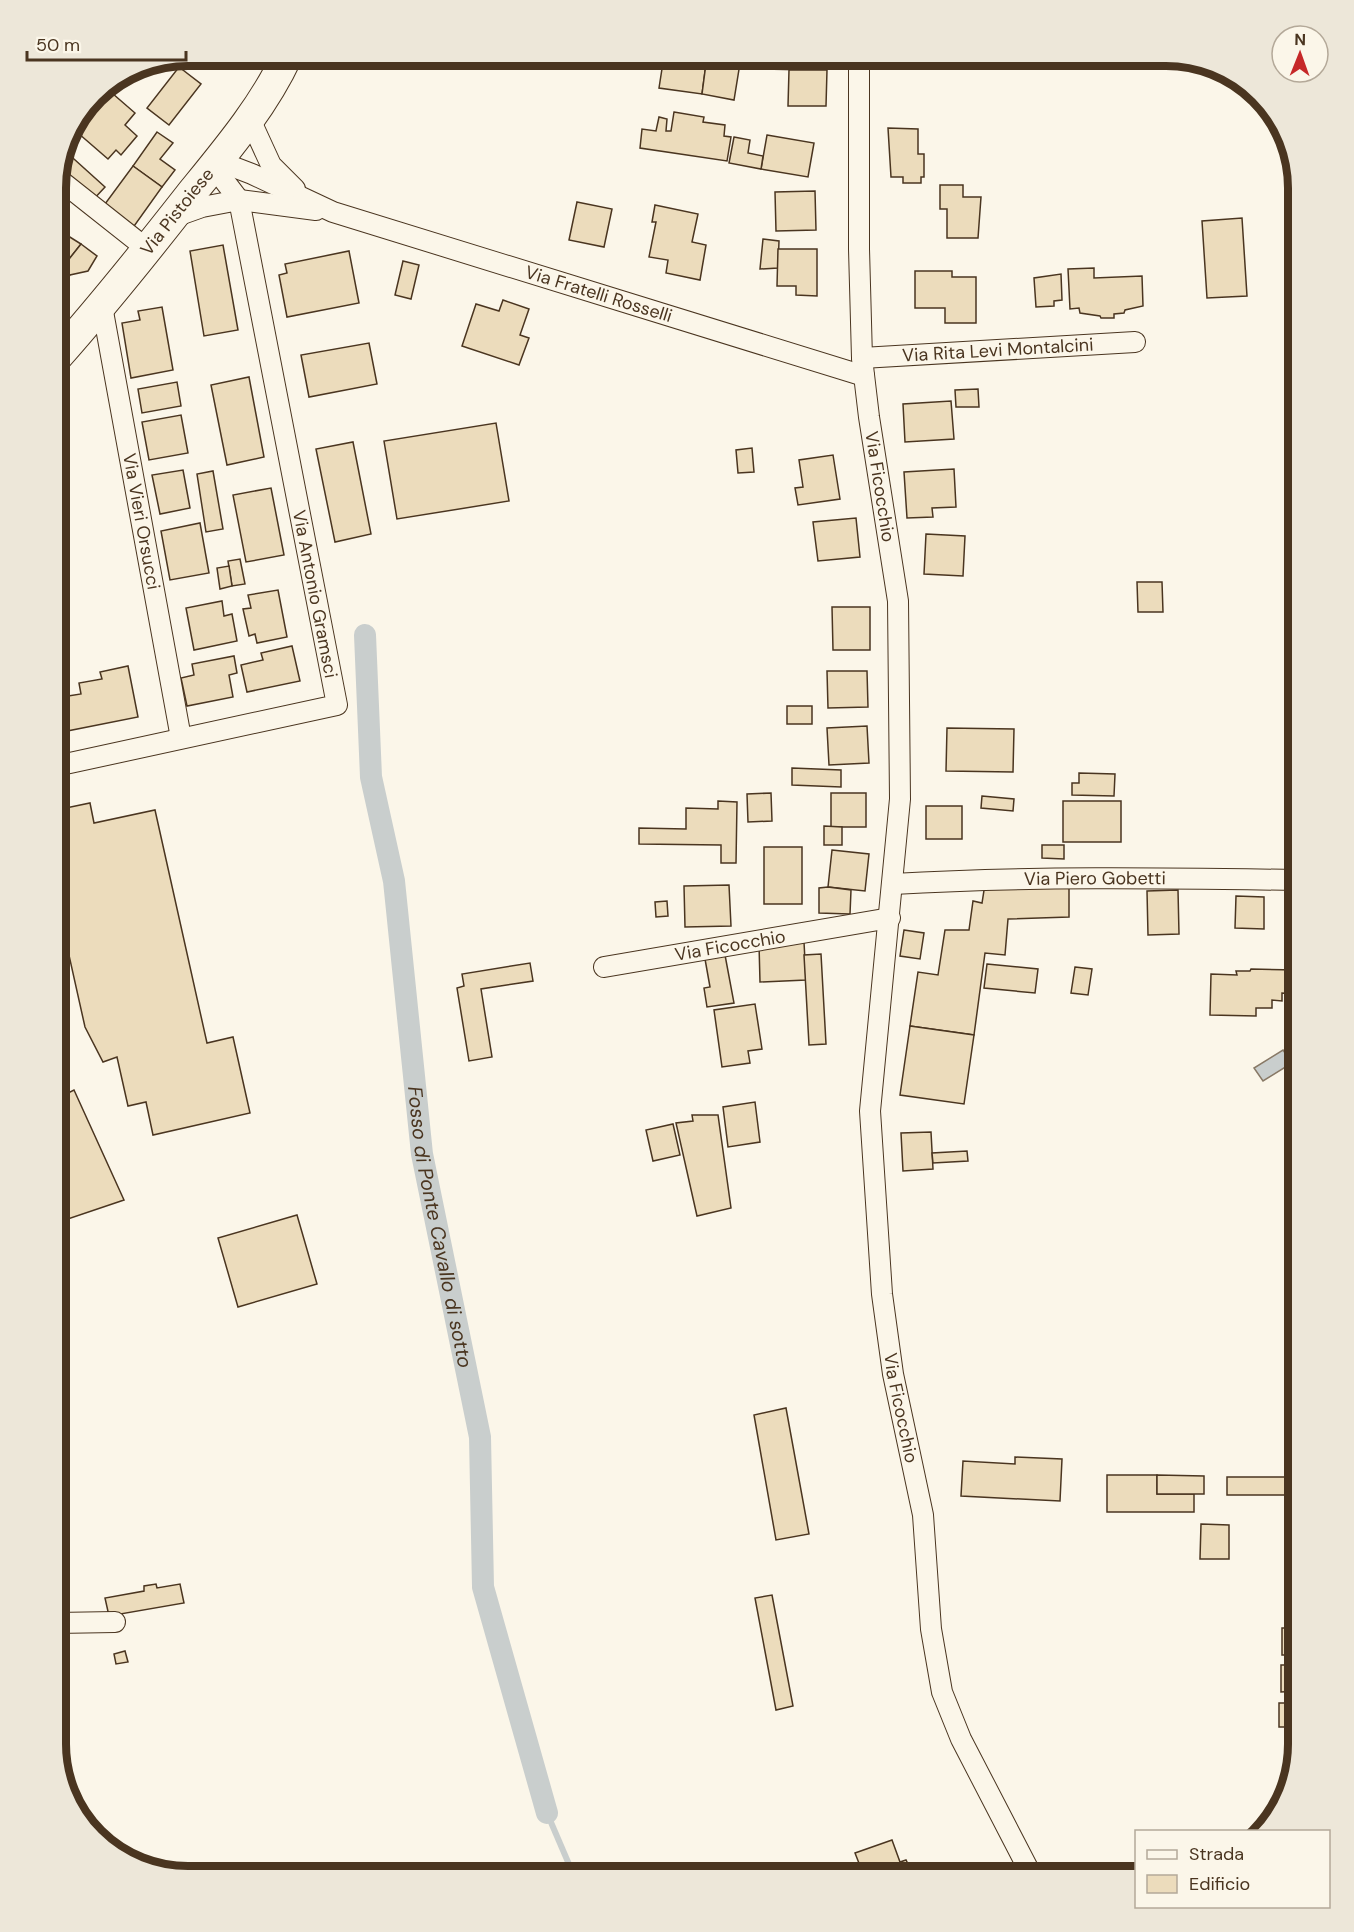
<svg xmlns="http://www.w3.org/2000/svg" width="1354" height="1932" viewBox="0 0 1354 1932" font-family="'DM Sans',sans-serif">
<style>
.water{fill:#c9cecd;stroke:#887966;stroke-width:1.5}
.lines{fill:none;stroke-linecap:round;stroke-linejoin:round}
.stream{stroke:#c9cecd;stroke-width:6}
.canal{stroke:#c9cecd;stroke-width:22}
.building{fill:#ecdcbc;stroke:#4a3520;stroke-width:1.5}
.street-casing{stroke:#4a3520;stroke-width:22}
.primary-casing{stroke:#4a3520;stroke-width:32}
.street{stroke:#fbf6e9;stroke-width:20}
.primary{stroke:#fbf6e9;stroke-width:30}
.labels{text-anchor:middle;dominant-baseline:central;stroke-width:4.5;stroke-linejoin:round;paint-order:stroke}
.street-label{font-size:18px;fill:#4a3520;stroke:#fbf6e9}
.water-label{font-size:20px;font-style:italic;fill:#4a3520;stroke:#fbf6e9}
.rim{fill:none;stroke:#4a3520;stroke-width:8}
</style>
<rect width="100%" height="100%" fill="#fbf6e9"/>
<path class="water" d="M1283,1050l9,13 -29,18 -9,-13z"/>
<g class="lines">
<path class="stream" d="M547,1813l27,63"/>
<path class="canal" id="s1" d="M365,635l6,142 23,104 28,273 58,283 3,150 64,226"/>
</g>
<g class="building">
<path d="M664,56h43l-5,38 -43,-6z"/>
<path d="M707,56l34,1 -7,43 -32,-6z"/>
<path d="M763,56h45l-1,14 -44,-1z"/>
<path d="M179,67l22,17 -32,41 -22,-17z"/>
<path d="M789,70h38l-1,36h-38z"/>
<path d="M1223,71l9,2 6,6h-15z"/>
<path d="M105,87l30,26 -10,12 12,11 -16,19 -5,-5 -8,9 -37,-32 24,-33z"/>
<path d="M674,112l30,5 -1,5 22,3 -1,11 7,1 -4,24 -87,-13 2,-19 14,2 3,-14 8,2 -1,12h5z"/>
<path d="M888,128l30,1v25h6v23h-3v6h-18v-6h-12z"/>
<path d="M157,132l16,11 -13,16 15,11 -13,17 -29,-21z"/>
<path d="M767,135l47,8 -6,34 -47,-8z"/>
<path d="M734,137l16,3 -2,13 15,3 -2,13 -32,-6z"/>
<path d="M64,150l41,37 -13,14 -34,-31z"/>
<path d="M133,166l29,21 -30,42 -30,-21z"/>
<path d="M940,185h23v12h18l-3,41h-31v-29h-7z"/>
<path d="M815,191l1,39 -40,1 -1,-39z"/>
<path d="M577,202l35,7 -8,38 -35,-7z"/>
<path d="M655,205l43,9 -6,28 14,3 -6,35 -34,-7 2,-13 -19,-3 7,-35h-4z"/>
<path d="M1242,218l5,78 -40,2 -5,-77z"/>
<path d="M65,234l16,10 -15,19 -10,-8v-16l4,3z"/>
<path d="M763,239l16,2 -1,27 -18,1z"/>
<path d="M81,244l16,12 -9,15 -18,4 -14,20v-40l10,8z"/>
<path d="M223,245l15,85 -34,6 -14,-85z"/>
<path d="M778,249h39v47l-21,-1v-9h-19z"/>
<path d="M349,251l10,52 -72,14 -8,-42 8,-2 -2,-9z"/>
<path d="M403,261l16,4 -8,34 -16,-4z"/>
<path d="M1094,268v10l48,-2 1,30 -18,4 -1,3 -10,1v4h-13l-1,-2 -20,-3 -1,-5 -9,1 -2,-40z"/>
<path d="M915,271h37v6h24v46h-31v-15h-30z"/>
<path d="M1061,274l1,26 -8,1v5l-18,1 -2,-29z"/>
<path d="M503,300l26,9 -9,26 9,3 -10,27 -57,-19 14,-42 23,7z"/>
<path d="M162,307l11,63 -42,8 -9,-55 18,-3 -2,-9z"/>
<path d="M369,343l8,41 -68,13 -8,-42z"/>
<path d="M249,377l15,80 -37,8 -16,-80z"/>
<path d="M177,382l4,24 -39,7 -4,-24z"/>
<path d="M978,389l1,18h-23l-1,-17z"/>
<path d="M951,401l3,38 -49,3 -2,-38z"/>
<path d="M181,415l7,38 -39,7 -7,-38z"/>
<path d="M496,423l13,78 -112,18 -13,-78z"/>
<path d="M353,442l18,92 -36,8 -19,-93z"/>
<path d="M752,448l2,24 -16,1 -2,-23z"/>
<path d="M833,455l7,44 -42,6 -3,-17 8,-1 -4,-27z"/>
<path d="M954,469l2,38 -24,1 1,9 -26,1 -3,-46z"/>
<path d="M183,470l7,38 -30,6 -8,-39z"/>
<path d="M213,471l10,58 -17,3 -9,-58z"/>
<path d="M271,488l13,67 -38,7 -13,-67z"/>
<path d="M856,518l4,39 -42,4 -5,-39z"/>
<path d="M200,523l9,50 -39,7 -9,-49z"/>
<path d="M926,534l39,2 -2,40 -39,-2z"/>
<path d="M240,559l5,25 -13,2 -4,-25z"/>
<path d="M229,566l3,20 -12,3 -3,-21z"/>
<path d="M1137,582h25l1,30h-25z"/>
<path d="M278,590l9,47 -30,6 -2,-9 -6,2 -6,-27 8,-1 -3,-13z"/>
<path d="M222,601l2,15 8,-2 5,27 -43,9 -8,-42z"/>
<path d="M832,607h38v43h-37z"/>
<path d="M292,646l8,35 -53,11 -6,-27 22,-5 -2,-7z"/>
<path d="M234,656l3,17 -8,2 4,22 -46,9 -6,-28 13,-3 -2,-11z"/>
<path d="M128,666l10,51 -81,16 -1,-35 25,-4 -2,-11 23,-4 -2,-7z"/>
<path d="M827,671h40l1,36 -40,1z"/>
<rect x="787" y="706" width="25" height="18"/>
<path d="M867,726l2,37 -40,2 -2,-37z"/>
<path d="M947,728l67,1 -1,43 -67,-1z"/>
<path d="M792,768l49,2v17l-49,-2z"/>
<path d="M1079,773l36,1 -1,22 -42,-1v-12h7z"/>
<path d="M771,793l1,28 -24,1 -1,-28z"/>
<rect x="831" y="793" width="35" height="34"/>
<path d="M982,796l32,3 -1,12 -32,-3z"/>
<path d="M718,801l19,1 -1,61h-15v-18l-82,-1v-16l47,1v-21l32,1z"/>
<rect x="1063" y="801" width="58" height="41"/>
<path d="M90,803l4,20 61,-13 52,233 26,-6 17,76 -97,22 -7,-33 -18,4 -11,-49 -14,5 -18,-35 -29,-130v-87z"/>
<rect x="926" y="806" width="36" height="33"/>
<path d="M824,826l18,1v18h-18z"/>
<path d="M1042,845h22v14l-22,-1z"/>
<rect x="764" y="847" width="38" height="57"/>
<path d="M832,850l37,4 -4,37 -37,-4z"/>
<path d="M985,884l84,2v31l-61,2 -3,36 -20,-2 -11,82 -64,-9 8,-54 20,3 7,-45h24l4,-29 9,2z"/>
<path d="M729,885l2,41 -46,1 -1,-41z"/>
<path d="M828,887l23,3 -1,24 -31,-1v-25z"/>
<path d="M1178,890l1,44 -31,1 -1,-44z"/>
<path d="M1236,896l28,1v32l-29,-1z"/>
<path d="M667,901l1,15 -12,1 -1,-15z"/>
<path d="M904,930l20,3 -4,26 -20,-3z"/>
<path d="M804,942l2,38 -46,2 -1,-38z"/>
<path d="M821,954l5,90 -17,1 -5,-90z"/>
<path d="M725,955l9,48 -27,4 -3,-19 6,-1 -5,-28z"/>
<path d="M530,963l3,18 -52,8 11,68 -23,4 -12,-73 7,-2 -2,-12z"/>
<path d="M987,964l51,5 -3,24 -51,-5z"/>
<path d="M1075,967l17,2 -4,26 -17,-2z"/>
<path d="M1251,969l45,1v24l-14,-1v8l-10,-1v8h-16v8l-46,-1 1,-41 26,1 -1,-4h14z"/>
<path d="M755,1004l7,45 -14,2 2,12 -28,4 -8,-57z"/>
<path d="M910,1026l64,9 -10,69 -64,-9z"/>
<path d="M74,1090l50,110 -68,23v-124z"/>
<path d="M755,1102l5,40 -32,5 -5,-40z"/>
<path d="M692,1115h26l13,93 -34,8 -21,-93 17,-2z"/>
<path d="M673,1124l7,31 -27,6 -7,-31z"/>
<path d="M931,1132l2,37 -30,2 -2,-38z"/>
<path d="M967,1151l1,10 -35,2 -1,-10z"/>
<path d="M297,1215l20,69 -79,23 -20,-69z"/>
<path d="M786,1408l23,126 -33,6 -22,-125z"/>
<path d="M1015,1457l47,2 -2,42 -99,-5 2,-35 52,3z"/>
<path d="M1107,1475h50v19h37v18h-87z"/>
<path d="M1157,1475l47,1v18h-47z"/>
<rect x="1227" y="1477" width="71" height="18"/>
<path d="M1201,1524l28,1v34h-29z"/>
<path d="M1295,1565h3v57z"/>
<path d="M156,1584l1,4 23,-4 4,19 -75,13 -4,-18 39,-7v-5z"/>
<path d="M772,1595l21,111 -17,4 -21,-112z"/>
<rect x="1282" y="1628" width="16" height="27"/>
<path d="M125,1651l3,11 -12,2 -2,-10z"/>
<path d="M1281,1665h17v26l-17,1z"/>
<rect x="1279" y="1703" width="19" height="24"/>
<path d="M892,1840l8,22 6,-2 4,8 -22,8h-24l-9,-23z"/>
</g>
<g class="lines">
<defs>
<g id="street">
<path id="s2" d="M859,56v193l3,109 7,59 29,184 2,198 -30,312 12,183 11,80 30,141 8,114 11,63 19,47 71,137"/>
<path d="M249,117l22,48 24,24"/>
<path id="s3" d="M218,161l34,13 81,38 531,164"/>
<path d="M56,177l91,72"/>
<path d="M174,217l28,-10 37,-7 77,10"/>
<path id="s4" d="M102,306l79,432"/>
<path id="s5" d="M862,358l273,-16"/>
<path d="M56,766l281,-61 -98,-505 -16,-21 -5,-18"/>
<path id="s6" d="M893,884c135,-8 270,-6 405,-4"/>
<path id="s7" d="M604,967l286,-49"/>
<path d="M56,1623l59,-1"/>
</g>
<g id="primary">
<path id="s8" d="M56,358c47,-53 91,-108 134,-163 35,-43 74,-89 97,-139"/>
</g>
</defs>
<use href="#street" class="street-casing"/>
<use href="#primary" class="primary-casing"/>
<use href="#street" class="street"/>
<use href="#primary" class="primary"/>
</g>
<g class="labels">
<g class="street-label">
<text stroke="none"><textPath href="#s8" startOffset="190">Via Pistoiese</textPath></text>
<text stroke="none"><textPath href="#s3" startOffset="404">Via Fratelli Rosselli</textPath></text>
<text stroke="none"><textPath href="#s5" startOffset="136">Via Rita Levi Montalcini</textPath></text>
<text stroke="none"><textPath href="#s2" startOffset="432">Via Ficocchio</textPath></text>
<text stroke="none"><textPath href="#s4" startOffset="219">Via Vieri Orsucci</textPath></text>
<text transform="translate(315 594) rotate(79)">Via Antonio Gramsci</text>
<text stroke="none"><textPath href="#s6" startOffset="202">Via Piero Gobetti</textPath></text>
<text stroke="none"><textPath href="#s7" startOffset="128">Via Ficocchio</textPath></text>
<text stroke="none"><textPath href="#s2" startOffset="1358">Via Ficocchio</textPath></text>
</g>
<g class="water-label">
<text stroke="none"><textPath href="#s1" startOffset="598">Fosso di Ponte Cavallo di sotto</textPath></text>
</g>
</g>
<path d="M0 0H1354V1932H0ZM188 66H1166A122 122 0 0 1 1288 188V1744A122 122 0 0 1 1166 1866H188A122 122 0 0 1 66 1744V188A122 122 0 0 1 188 66Z" fill="#ede7d9" fill-rule="evenodd"/>
<path class="rim" d="M188 66H1166A122 122 0 0 1 1288 188V1744A122 122 0 0 1 1166 1866H188A122 122 0 0 1 66 1744V188A122 122 0 0 1 188 66Z"/>
<rect x="1135" y="1830" width="195" height="78" fill="#fbf6e9" stroke="#b4a999" stroke-width="1.5"/>
<rect x="1147" y="1850" width="30" height="9" fill="#fbf6e9" stroke="#b4a999" stroke-width="1.5"/>
<text x="1189" y="1860" font-size="18" fill="#4a3520">Strada</text>
<rect x="1147" y="1875" width="30" height="18" fill="#ecdcbc" stroke="#b4a999" stroke-width="1.5"/>
<text x="1189" y="1890" font-size="18" fill="#4a3520">Edificio</text>
<g transform="translate(1300 54) rotate(1)"><circle r="28" fill="#fbf6e9" stroke="#b4a999" stroke-width="1.5"/>
<path d="M0-4.5L10 22L0 15L-10 22Z" fill="#c62828"/>
<text y="-9" font-size="16" font-weight="bold" text-anchor="middle" fill="#4a3520">N</text>
</g>
<path d="M27 51v9h159v-9" fill="none" stroke="#4a3520" stroke-width="3"/>
<text x="36" y="51" font-size="18" fill="#4a3520" stroke="#fbf6e9" stroke-width="4.5" paint-order="stroke">50 m</text>
</svg>
